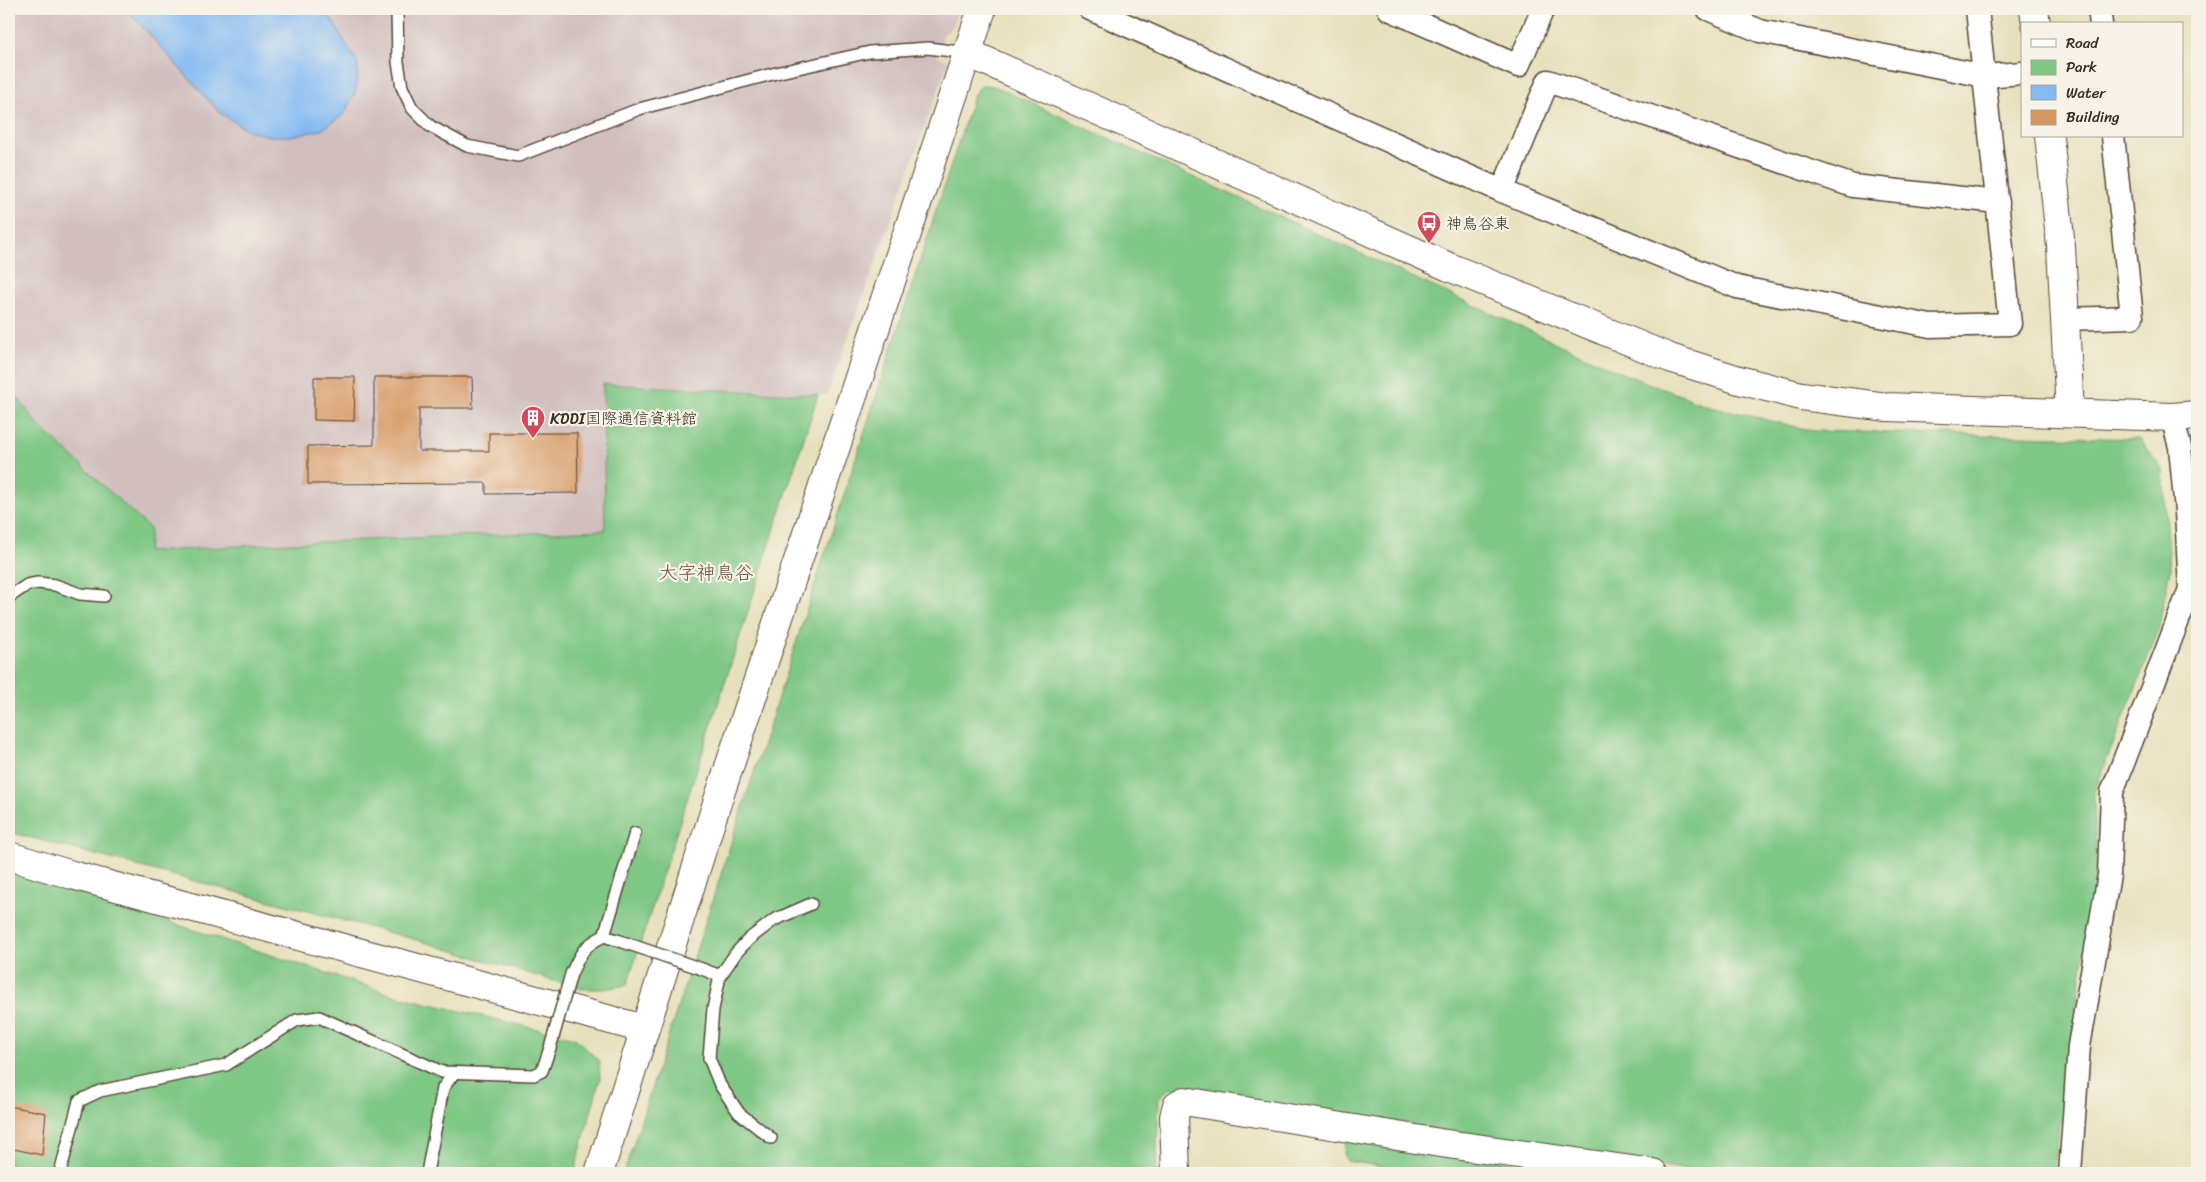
<svg xmlns="http://www.w3.org/2000/svg" width="2206" height="1182" viewBox="0 0 2206 1182" font-family="Sriracha,'Klee One',sans-serif">
<style>
.industrial{fill:#d1bfbf}
.green{fill:#7ec784;stroke:#5c7851}
.water{fill:#83baf3;stroke:#5f7288}
.building{fill:#d59662}
.lines{fill:none;stroke-linecap:round;stroke-linejoin:round}
.lane-casing{stroke:#554536;stroke-width:14}
.street-casing{stroke:#554536;stroke-width:25}
.secondary-casing{stroke:#554536;stroke-width:30}
.lane{stroke:#fff;stroke-width:11}
.street{stroke:#fff;stroke-width:22}
.secondary{stroke:#fff;stroke-width:28}
.lane-bridge-casing{stroke:#554536;stroke-width:14;stroke-linecap:butt}
.lane-bridge{stroke:#fff;stroke-width:11}
.labels{text-anchor:middle;dominant-baseline:central;stroke-width:4.5;stroke-linejoin:round;paint-order:stroke}
.poi-label{font-size:16px;fill:#3b2a1e;stroke:#f7f3e8;text-anchor:start}
.quarter-label{font-size:19px;fill:#715036;stroke:#f7f3e8}
</style>
<rect width="100%" height="100%" fill="#f7f3e8"/>
<filter id="ink" filterUnits="userSpaceOnUse"><feTurbulence type="fractalNoise" baseFrequency=".02" numOctaves="2"/><feDisplacementMap in="SourceGraphic" scale="10" xChannelSelector="R" yChannelSelector="G"/><feConvolveMatrix kernelMatrix="1 2 1 2 8 2 1 2 1" color-interpolation-filters="sRGB"/></filter>
<filter id="wash" filterUnits="userSpaceOnUse"><feTurbulence type="fractalNoise" baseFrequency=".0096" numOctaves="4" result="noise"/><feDisplacementMap in="SourceGraphic" scale="20" xChannelSelector="R" yChannelSelector="G"/><feGaussianBlur stdDeviation="1.12" result="paint"/><feColorMatrix in="noise" values="0 0 0 0 0 0 0 0 0 0 0 0 0 0 0 0 0 1.4 0 .05"/><feComposite in="paint" operator="in"/></filter>
<g filter="url(#wash)">
<rect width="100%" height="100%" fill="#e7e0bc"/>
<path class="industrial" d="M15,9h943l-4,16 -11,10 -6,21 12,5 -122,334 -224,-11 3,146 -336,14 -122,8 -113,-130 -26,-37v-367z"/>
<g class="green">
<path d="M982,85l12,1 630,288 82,31 107,26 326,8 24,31 7,99 -12,63 -64,160 2,80 -43,301h-346l-536,-85 -12,9 -3,76h-532l350,-1079z"/>
<path d="M603,384l215,11 -191,590 -23,4h-23l-164,-49 -408,-108v-447l26,37 115,107 -2,23 122,-8 335,-14z"/>
<path d="M9,870l388,126 178,42 24,23 1,18 -26,94h-565z"/>
<path d="M1347,1135l227,38h-170v-3l-57,-9 -3,-8z"/>
</g>
<path class="water" d="M129,9h196l33,54 -2,28 -13,24 -22,15 -30,6h-21l-21,-5 -29,-18 -90,-100z"/>
<g id="blocks">
<g class="building">
<path d="M314,377h41l-1,44 -40,-1z"/>
<path d="M374,377h98l1,31h-54v43h70v-18h88l1,60 -92,1v-11l-178,1v-38l66,-1z"/>
<path d="M9,1106l37,7 -4,42 -33,-7z"/>
</g>
</g>
</g>
<g filter="url(#ink)">
<use href="#blocks" fill-opacity="0" stroke="#554536" stroke-width="1"/>
<g class="lines">
<defs>
<g id="lane">
<path d="M397,9l1,53 4,25 10,21 18,18 37,20 51,10 121,-47 141,-37 90,-20 58,-4 40,5"/>
<path d="M9,597l18,-12 11,-2 17,2 25,9 24,2"/>
<path d="M604,936l31,-103"/>
<path d="M702,969l18,7"/>
<path d="M571,974c9,-20 12,-28 33,-38l16,5"/>
<path d="M771,1138l-32,-25 -19,-28 -11,-27 4,-49 7,-33 16,-23 13,-14 25,-19 37,-16"/>
<path d="M60,1173l19,-72 21,-10 126,-26 71,-45 22,-3 123,55 92,3 8,-4 8,-23"/>
<path d="M427,1173l16,-85 11,-15"/>
</g>
<g id="street">
<path d="M1090,9l412,182 235,96 193,39 80,-2 -33,-315"/>
<path d="M1389,9l129,57 25,-57"/>
<path d="M1708,9l52,22 225,45 37,-3"/>
<path d="M2099,9l2,15"/>
<path d="M1502,191l46,-110 305,105 145,16"/>
<path d="M2065,319l67,-2 -19,-181"/>
<path d="M2070,1173l9,-127 30,-171 3,-83 78,-203 -4,-78 -6,-64 -8,-30"/>
</g>
<g id="secondary">
<path d="M2034,9l2,15"/>
<path d="M968,53l481,214 221,91 69,22 62,16 86,11 285,10 25,-2"/>
<path d="M2049,136l12,111 9,165"/>
<path d="M9,856l63,19 572,154"/>
<path d="M599,1173l117,-367 266,-797"/>
<path d="M1176,1173l-2,-56 3,-12 7,-4 256,42 213,30"/>
</g>
</defs>
<use href="#lane" class="lane-casing"/>
<use href="#street" class="street-casing"/>
<use href="#secondary" class="secondary-casing"/>
<use href="#lane" class="lane"/>
<use href="#street" class="street"/>
<use href="#secondary" class="secondary"/>
<defs>
<g id="lane-bridge">
<path d="M620,941l82,28"/>
<path d="M550,1048l21,-74"/>
</g>
</defs>
<use href="#lane-bridge" class="lane-bridge-casing"/>
<use href="#lane-bridge" class="lane-bridge"/>
</g>
</g>
<defs>
<symbol id="bus-pin" viewBox="-11 -11 22 30"><path d="M0 17L-7.5 6A9.5 9.5 0 1 1 7.5 6Z" fill="#d1495b" stroke="#f7f3e8"/><path d="M-5-6H5V4H4V6H2V4H-2V6H-4V4H-5ZM-3.5-4V0h7V-4ZM-3.5 1.2v1.5H-2V1.2ZM2 1.2v1.5H3.5V1.2Z" fill="#fff"/></symbol>
<symbol id="building-pin" viewBox="-11 -11 22 30"><path d="M0 17L-7.5 6A9.5 9.5 0 1 1 7.5 6Z" fill="#d1495b" stroke="#f7f3e8"/><path d="M-4-6H4V6H1V3H-1V6H-4ZM-2.5-4.3h1.7v1.8h-1.7ZM.8-4.3h1.7v1.8H.8ZM-2.5-1h1.7V.8h-1.7ZM.8-1h1.7V.8H.8Z" fill="#fff"/></symbol>
</defs>
<g fill-rule="evenodd">
<use href="#bus-pin" x="1415" y="209" width="28" height="38"/>
<use href="#building-pin" x="519" y="404" width="28" height="38"/>
</g>
<g class="labels">
<g class="poi-label">
<text x="1446" y="223">神鳥谷東</text>
<text x="550" y="418">KDDI国際通信資料館</text>
</g>
<g class="quarter-label">
<text x="706" y="572">大字神鳥谷</text>
</g>
</g>
<rect width="2206" height="1182" fill="none" stroke="#f7f3e8" stroke-width="30"/>
<rect x="2021" y="22" width="162" height="115" fill="#f7f3e8" stroke="#aca397"/>
<rect x="2031" y="39" width="25" height="8" fill="#ffffff" stroke="#aca397"/>
<text x="2066" y="48" font-size="15" fill="#3b2a1e">Road</text>
<rect x="2031" y="60" width="25" height="15" fill="#7ec784" stroke="#aca397"/>
<text x="2066" y="72" font-size="15" fill="#3b2a1e">Park</text>
<rect x="2031" y="85" width="25" height="15" fill="#83baf3" stroke="#aca397"/>
<text x="2066" y="98" font-size="15" fill="#3b2a1e">Water</text>
<rect x="2031" y="110" width="25" height="15" fill="#d59662" stroke="#aca397"/>
<text x="2066" y="122" font-size="15" fill="#3b2a1e">Building</text>
</svg>
